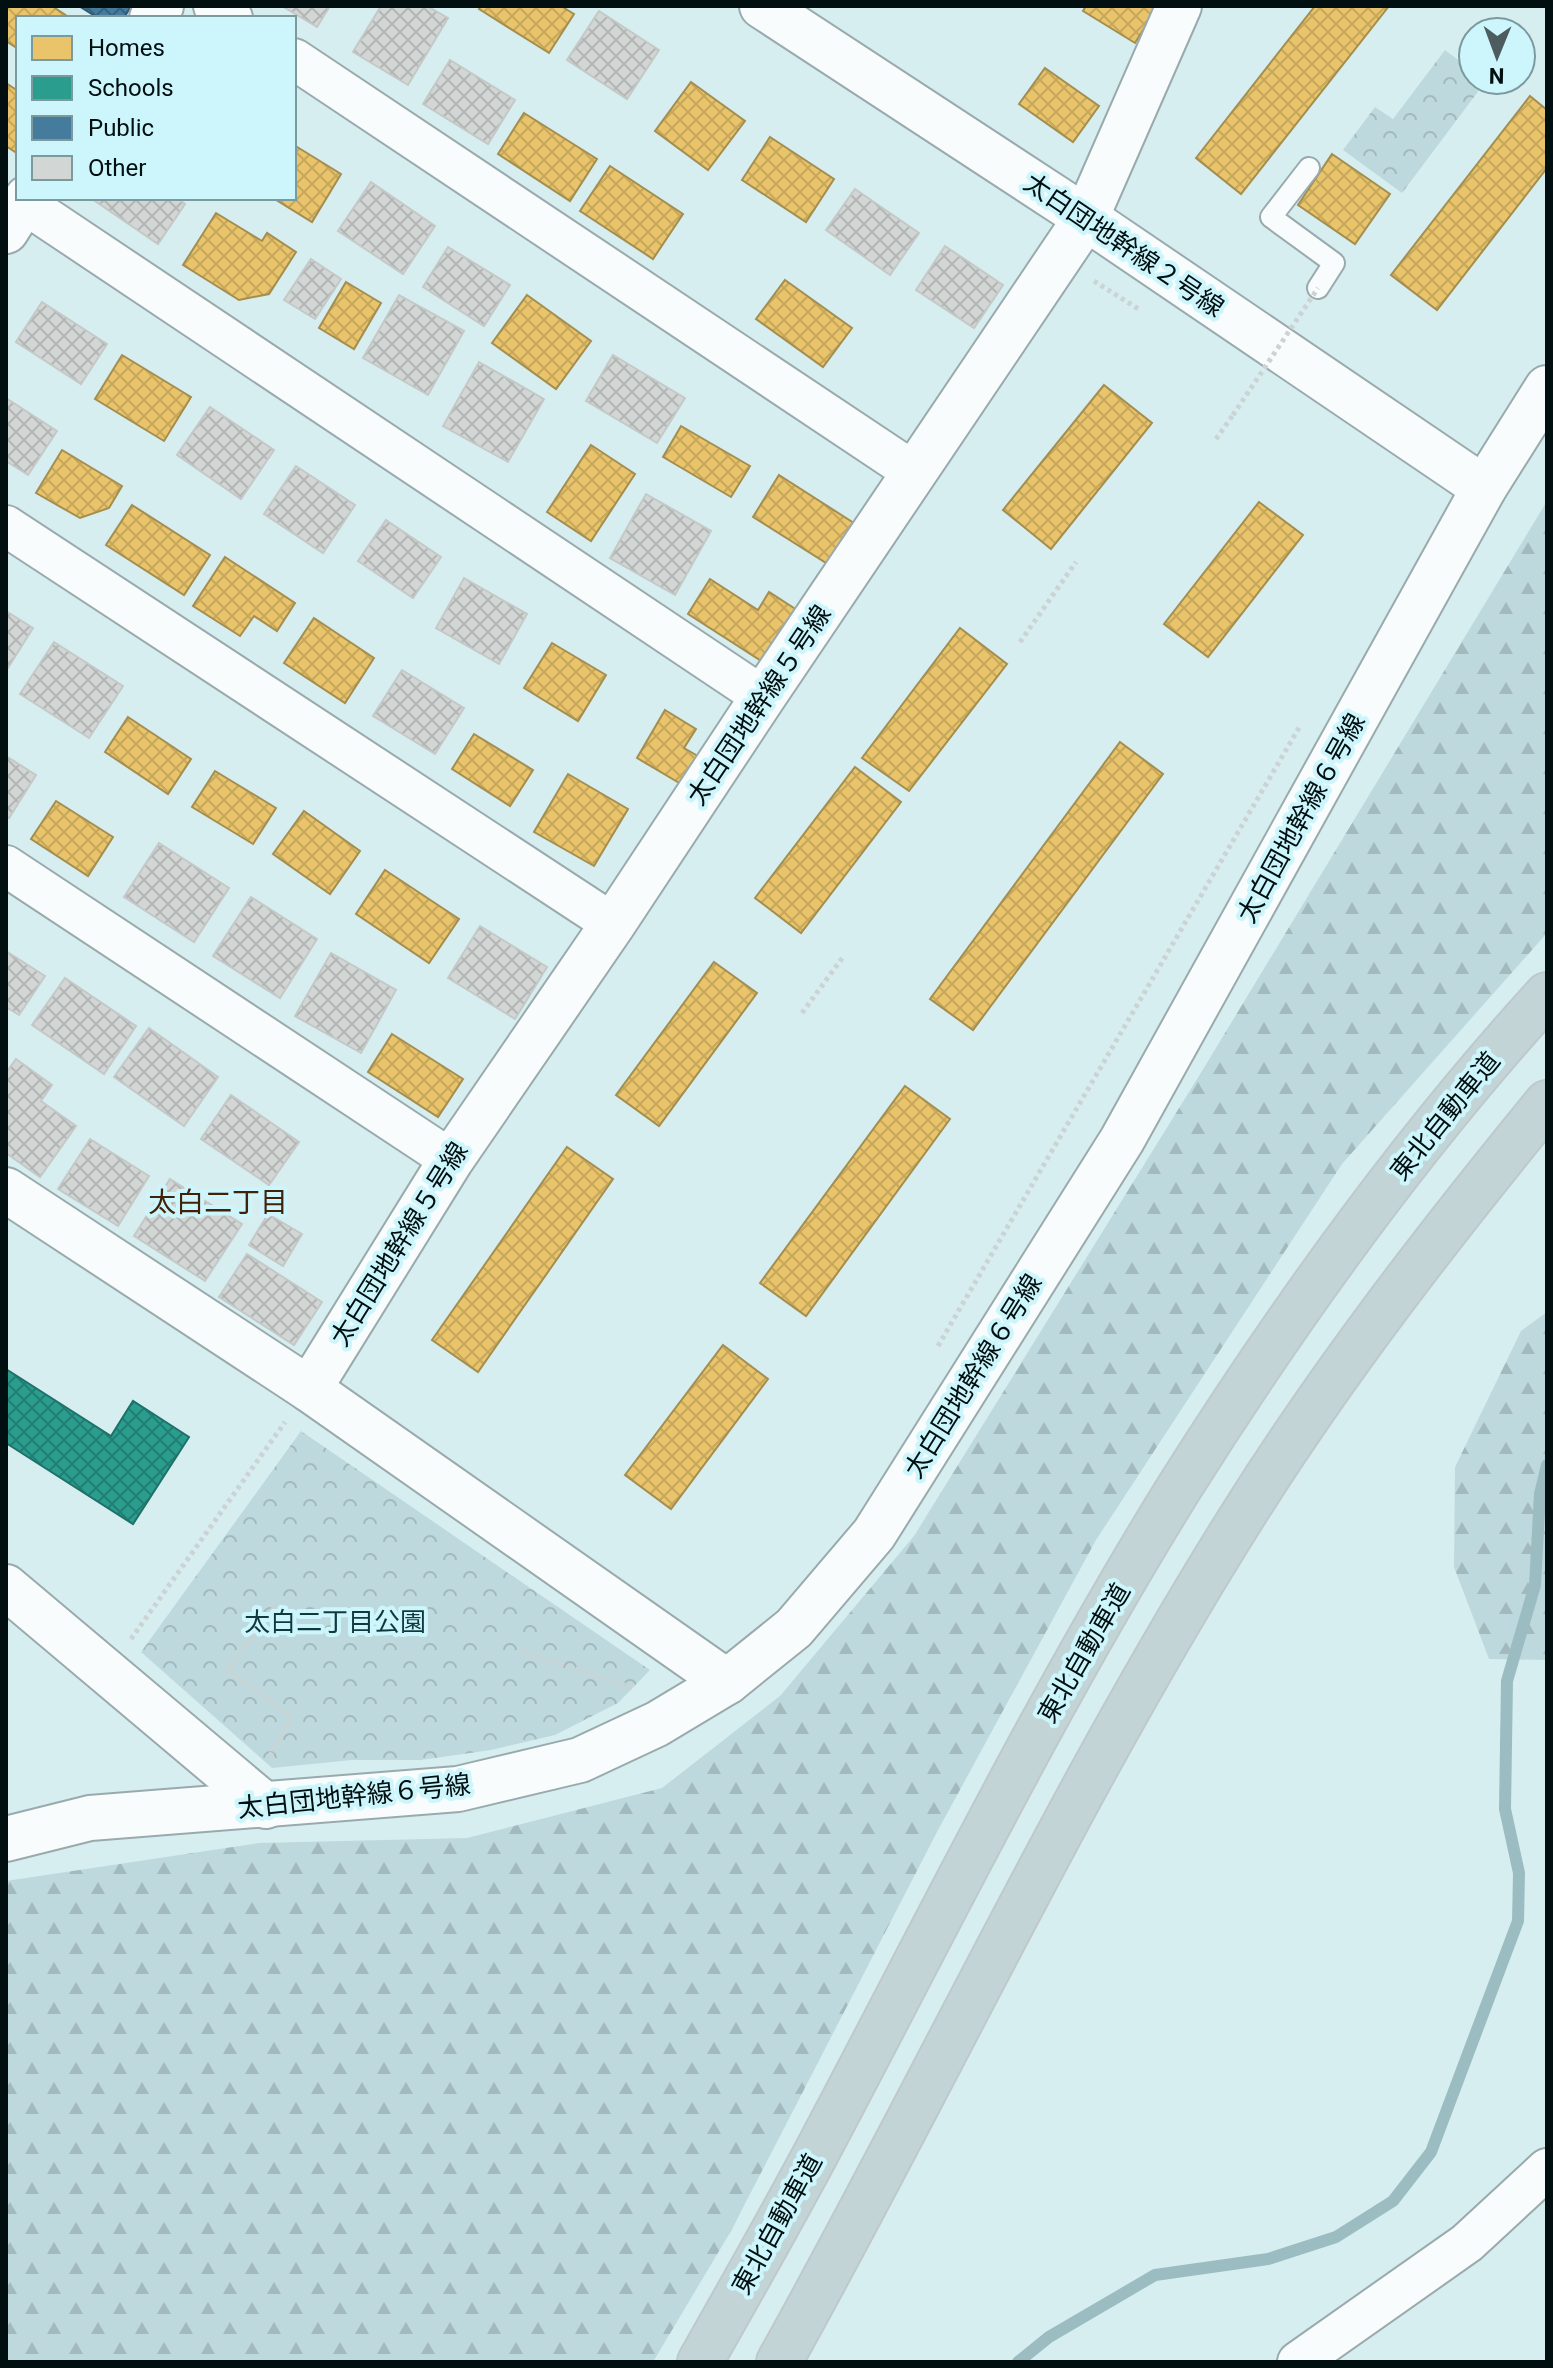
<svg xmlns="http://www.w3.org/2000/svg" width="1553" height="2368" viewBox="0 0 1553 2368" font-family="Roboto,'Noto Sans JP',sans-serif">
<style>
.forest{fill:url(#forest-firs)}
.park{fill:url(#park-crowns)}
.homes{fill:url(#homes-cross-hatch);stroke:#a48e4f;stroke-width:2}
.schools{fill:url(#schools-cross-hatch);stroke:#1e7269;stroke-width:2}
.public{fill:url(#public-cross-hatch);stroke:#315b73;stroke-width:2}
.lines{fill:none;stroke-linecap:round;stroke-linejoin:round}
.stream{stroke:#9bbdc2;stroke-width:12}
.building{fill:url(#building-cross-hatch);stroke:#c4c9c7;stroke-width:2}
.service-casing{stroke:#99aaad;stroke-width:24}
.minor-casing{stroke:#99aaad;stroke-width:44}
.tertiary-casing{stroke:#99aaad;stroke-width:48}
.motorway-casing{stroke:#bec9cb;stroke-width:48}
.path{stroke:#ccd3d3;stroke-width:5;stroke-dasharray:4 4;stroke-linecap:butt}
.service{stroke:#f9fcfd;stroke-width:20}
.minor{stroke:#f9fcfd;stroke-width:40}
.tertiary{stroke:#f9fcfd;stroke-width:44}
.motorway{stroke:#c3d4d6;stroke-width:44}
.path-bridge{stroke:#ccd3d3;stroke-width:5;stroke-dasharray:4 4;stroke-linecap:butt}
.labels{text-anchor:middle;dominant-baseline:central;stroke-width:8;stroke-linejoin:round;paint-order:stroke}
.street-label{font-size:26px;fill:#020f11;stroke:#ccf6fc}
.park-label{font-size:26px;fill:#11383d;stroke:#ccf6fc}
.neighbourhood-label{font-size:28px;fill:#412208;stroke:#ccf6fc}
</style>
<defs>
<pattern id="forest-firs" width="22" height="20" patternUnits="userSpaceOnUse" patternTransform="scale(2)"><rect width="22" height="20" fill="#bed9dd"/><path d="M5 1l3.5 6h-7zM16 11l3.5 6h-7z" fill="#a2b9bd"/></pattern>
<pattern id="park-crowns" width="20" height="18" patternUnits="userSpaceOnUse" patternTransform="scale(2)"><rect width="20" height="18" fill="#bed9dd"/><path d="M2 6a3 3 0 1 1 6 0M12 15a3 3 0 1 1 6 0" fill="none" stroke="#a2b9bd"/></pattern>
<pattern id="homes-cross-hatch" width="8" height="8" patternUnits="userSpaceOnUse" patternTransform="scale(2)"><rect width="8" height="8" fill="#e9c46a"/><path d="M0 0l8 8M0 8l8-8" fill="none" stroke="#c6a75b"/></pattern>
<pattern id="schools-cross-hatch" width="8" height="8" patternUnits="userSpaceOnUse" patternTransform="scale(2)"><rect width="8" height="8" fill="#2a9d8f"/><path d="M0 0l8 8M0 8l8-8" fill="none" stroke="#227e73"/></pattern>
<pattern id="public-cross-hatch" width="8" height="8" patternUnits="userSpaceOnUse" patternTransform="scale(2)"><rect width="8" height="8" fill="#457b9d"/><path d="M0 0l8 8M0 8l8-8" fill="none" stroke="#37637f"/></pattern>
<pattern id="building-cross-hatch" width="8" height="8" patternUnits="userSpaceOnUse" patternTransform="scale(2)"><rect width="8" height="8" fill="#d2d6d4"/><path d="M0 0l8 8M0 8l8-8" fill="none" stroke="#b3b6b5"/></pattern>
</defs>
<rect width="100%" height="100%" fill="#d7eef1"/>
<g class="forest">
<path d="M1547,501v432l-205,231 -246,376 -159,292 -206,399 -78,131h-647v-481l253,-38 208,-5 195,-50 118,-92 134,-160 288,-465z"/>
<path d="M1547,1312v348l-58,-1 -35,-92 1,-100 66,-136z"/>
</g>
<g class="park">
<path d="M1445,50l28,21v9l13,1 -84,112 -59,-43 32,-43 18,12z"/>
<path d="M301,1431l349,239 -32,33 -63,32 -64,15 -70,10h-69l-80,8 -131,-116z"/>
</g>
<g class="homes">
<path d="M6,6h46l18,12h-52v31l-12,-8z"/>
<path d="M481,6h80l13,8 -25,39 -70,-44z"/>
<path d="M1086,6h72l-23,37 -52,-32z"/>
<path d="M1315,6h74l-148,188 -45,-36z"/>
<path d="M1045,68l54,38 -26,36 -54,-38z"/>
<path d="M691,82l54,39 -37,49 -53,-39z"/>
<path d="M6,83l12,8v63l-12,-8z"/>
<path d="M1530,96l17,14v58l-110,142 -46,-35z"/>
<path d="M524,113l73,46 -27,42 -72,-47z"/>
<path d="M770,137l64,42 -28,43 -64,-42z"/>
<path d="M294,145l47,29 -29,48 -39,-24h21z"/>
<path d="M1332,154l58,40 -35,50 -57,-39z"/>
<path d="M610,166l73,48 -30,45 -73,-48z"/>
<path d="M216,213l46,28 5,-8 29,19 -27,42 -30,6 -56,-35z"/>
<path d="M785,280l67,48 -29,39 -67,-48z"/>
<path d="M346,282l35,21 -27,46 -35,-21z"/>
<path d="M527,295l64,46 -35,48 -64,-46z"/>
<path d="M122,355l69,42 -27,44 -69,-42z"/>
<path d="M1104,385l48,38 -101,126 -48,-39z"/>
<path d="M681,426l69,40 -19,31 -68,-40z"/>
<path d="M591,445l44,29 -44,67 -44,-29z"/>
<path d="M62,450l60,36 -13,22 -29,10 -44,-25z"/>
<path d="M779,475l78,50 -26,41 -78,-49z"/>
<path d="M1259,502l44,33 -95,122 -44,-33z"/>
<path d="M132,505l78,50 -26,40 -78,-50z"/>
<path d="M225,557l70,46 -18,28 -23,-15 -14,20 -47,-30z"/>
<path d="M710,579l48,31 11,-18 28,18 -34,52 -75,-48z"/>
<path d="M314,618l60,40 -29,45 -61,-40z"/>
<path d="M960,628l47,36 -98,127 -47,-33z"/>
<path d="M552,643l54,32 -28,46 -54,-33z"/>
<path d="M665,710l31,19 -12,19 19,11 -17,28 -49,-29z"/>
<path d="M128,717l63,42 -23,35 -63,-42z"/>
<path d="M474,734l59,36 -23,36 -58,-37z"/>
<path d="M1120,742l43,32 -190,256 -43,-31z"/>
<path d="M855,767l46,35 -100,131 -46,-35z"/>
<path d="M215,771l61,37 -23,36 -61,-37z"/>
<path d="M568,774l60,35 -34,57 -60,-34z"/>
<path d="M56,801l57,36 -25,39 -57,-37z"/>
<path d="M304,811l56,40 -30,43 -57,-40z"/>
<path d="M385,870l74,49 -30,44 -73,-49z"/>
<path d="M714,962l43,31 -98,133 -43,-31z"/>
<path d="M392,1034l71,45 -25,38 -70,-45z"/>
<path d="M905,1086l45,33 -144,197 -46,-33z"/>
<path d="M567,1147l46,32 -135,193 -46,-32z"/>
<path d="M723,1345l45,34 -97,130 -46,-34z"/>
</g>
<path class="schools" d="M6,1369l105,67 22,-35 56,36 -56,87 -127,-81z"/>
<path class="public" d="M79,6h52l-7,12h-26z"/>
<g class="lines">
<path class="stream" d="M1018,2362l31,-25 106,-62 113,-16 68,-22 57,-36 38,-49 87,-231 1,-48 -14,-64 2,-128 28,-96 5,-91 7,-29"/>
</g>
<g class="building">
<path d="M282,6h48l-13,21z"/>
<path d="M381,6h46l21,12 -40,67 -55,-33z"/>
<path d="M599,11l60,39 -32,49 -60,-39z"/>
<path d="M450,60l65,40 -27,44 -65,-40z"/>
<path d="M371,182l64,44 -32,48 -65,-43z"/>
<path d="M855,189l64,44 -29,42 -64,-45z"/>
<path d="M97,198h80l8,6 -27,40 -63,-43z"/>
<path d="M945,246l58,39 -29,43 -58,-38z"/>
<path d="M448,247l62,38 -26,41 -61,-39z"/>
<path d="M311,259l30,20 -26,40 -31,-19z"/>
<path d="M399,295l65,36 -36,64 -65,-37z"/>
<path d="M42,302l65,42 -26,40 -65,-42z"/>
<path d="M613,355l72,43 -28,45 -71,-42z"/>
<path d="M479,362l65,37 -36,63 -65,-36z"/>
<path d="M6,398l51,33 -29,44 -22,-14z"/>
<path d="M210,407l64,43 -33,49 -64,-44z"/>
<path d="M296,466l59,39 -32,48 -59,-39z"/>
<path d="M646,494l65,37 -36,64 -65,-37z"/>
<path d="M386,520l55,37 -28,41 -55,-37z"/>
<path d="M464,578l63,36 -28,50 -63,-36z"/>
<path d="M6,611l27,17 -27,43z"/>
<path d="M54,642l69,44 -34,52 -69,-44z"/>
<path d="M402,670l62,38 -29,46 -62,-38z"/>
<path d="M6,756l30,19 -27,43 -3,-2z"/>
<path d="M159,843l70,45 -35,54 -70,-45z"/>
<path d="M251,897l66,42 -37,59 -67,-42z"/>
<path d="M480,926l67,41 -32,52 -67,-41z"/>
<path d="M6,951l39,25 -26,39 -13,-8z"/>
<path d="M331,953l65,37 -35,63 -66,-37z"/>
<path d="M65,978l71,48 -32,48 -72,-49z"/>
<path d="M149,1028l69,49 -34,49 -70,-49z"/>
<path d="M16,1059l36,26 -11,16 35,25 -36,51 -34,-24v-80z"/>
<path d="M231,1095l68,47 -30,43 -68,-46z"/>
<path d="M90,1139l59,37 -31,50 -60,-37z"/>
<path d="M170,1179l72,45 -37,57 -71,-45z"/>
<path d="M268,1214l34,20 -19,32 -34,-21z"/>
<path d="M247,1254l75,48 -28,43 -75,-48z"/>
</g>
<g class="lines">
<defs>
<path id="service" d="M1309,168l-38,49 63,46 -16,25"/>
<g id="minor">
<path d="M214,6l18,12"/>
<path d="M294,59l621,414"/>
<path d="M24,203l739,494"/>
<path d="M6,526l607,398"/>
<path d="M6,866l445,294"/>
<path d="M1298,2362l169,-119 80,-74"/>
</g>
<g id="tertiary">
<path d="M762,6l324,212 398,270"/>
<path d="M152,18l9,-12"/>
<path d="M6,231l21,-33"/>
<path d="M6,1190l303,199 418,293"/>
<path d="M309,1389l142,-229 162,-236 150,-227 323,-479 93,-212"/>
<path d="M6,1587l260,219"/>
<path d="M6,1839l84,-21 368,-29 122,-29 77,-36 70,-42 67,-54 80,-94 248,-394 362,-652 63,-100"/>
</g>
<g id="motorway">
<path d="M700,2362c41,-73 83,-146 122,-220 116,-219 226,-443 357,-654 109,-173 230,-342 368,-493"/>
<path d="M779,2362c157,-281 292,-574 464,-847 91,-145 196,-280 304,-412"/>
</g>
</defs>
<use href="#service" class="service-casing"/>
<use href="#minor" class="minor-casing"/>
<use href="#tertiary" class="tertiary-casing"/>
<use href="#motorway" class="motorway-casing"/>
<g class="path">
<path d="M1094,281l46,29"/>
<path d="M1216,439l17,-24"/>
<path d="M1020,642l56,-80"/>
<path d="M802,1013l41,-56"/>
<path d="M938,1346l362,-620"/>
<path d="M131,1639l154,-217"/>
<path d="M522,1652l112,36"/>
<path d="M270,1756l22,-39 -65,-47 50,-66"/>
</g>
<use href="#service" class="service"/>
<use href="#minor" class="minor"/>
<use href="#tertiary" class="tertiary"/>
<use href="#motorway" class="motorway"/>
<path class="path-bridge" d="M1233,415l85,-127"/>
</g>
<g class="labels">
<g class="street-label">
<text transform="translate(1124 245) rotate(34)">太白団地幹線２号線</text>
<text transform="translate(759 705) rotate(-56)">太白団地幹線５号線</text>
<text transform="translate(1301 818) rotate(-61)">太白団地幹線６号線</text>
<text transform="translate(1445 1116) rotate(-51)">東北自動車道</text>
<text transform="translate(399 1244) rotate(-58)">太白団地幹線５号線</text>
<text transform="translate(973 1376) rotate(-58)">太白団地幹線６号線</text>
<text transform="translate(1084 1653) rotate(-60)">東北自動車道</text>
<text transform="translate(354 1796) rotate(-6)">太白団地幹線６号線</text>
<text transform="translate(777 2224) rotate(-61)">東北自動車道</text>
</g>
<g class="park-label">
<text x="335" y="1622">太白二丁目公園</text>
</g>
<g class="neighbourhood-label">
<text x="218" y="1202">太白二丁目</text>
</g>
</g>
<rect width="1553" height="2368" fill="none" stroke="#020f11" stroke-width="16"/>
<rect x="16" y="16" width="280" height="184" fill="#ccf6fc" stroke="#7b9a9e" stroke-width="2"/>
<rect x="32" y="36" width="40" height="24" fill="#e9c46a" stroke="#7b9a9e" stroke-width="2"/>
<text x="88" y="56" font-size="24" fill="#020f11">Homes</text>
<rect x="32" y="76" width="40" height="24" fill="#2a9d8f" stroke="#7b9a9e" stroke-width="2"/>
<text x="88" y="96" font-size="24" fill="#020f11">Schools</text>
<rect x="32" y="116" width="40" height="24" fill="#457b9d" stroke="#7b9a9e" stroke-width="2"/>
<text x="88" y="136" font-size="24" fill="#020f11">Public</text>
<rect x="32" y="156" width="40" height="24" fill="#d2d6d4" stroke="#7b9a9e" stroke-width="2"/>
<text x="88" y="176" font-size="24" fill="#020f11">Other</text>
<g transform="translate(1497 56) rotate(181)"><circle r="38" fill="#ccf6fc" stroke="#7b9a9e" stroke-width="2"/>
<path d="M0-6L14 30L0 20L-14 30Z" fill="#4d5d5f"/>
<text y="-12" font-size="22" font-weight="bold" text-anchor="middle" fill="#020f11">N</text>
</g>
</svg>
